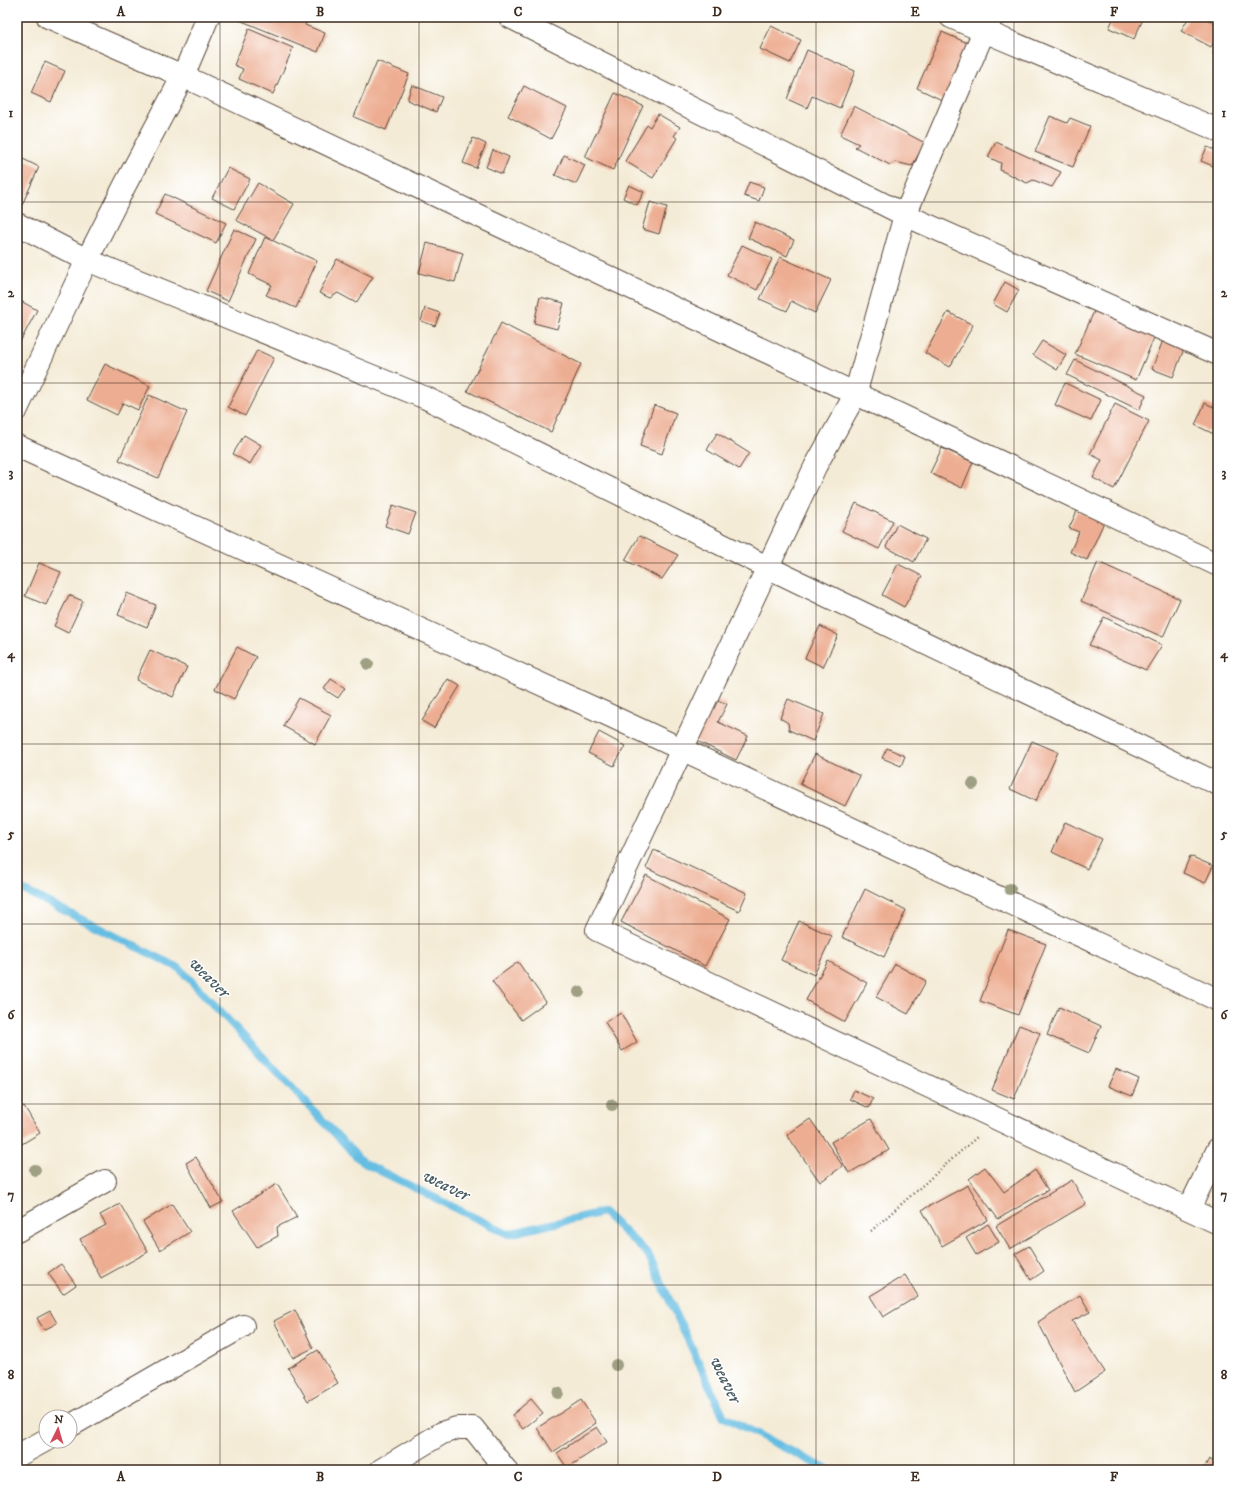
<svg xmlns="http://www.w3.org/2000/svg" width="1235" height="1487" viewBox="0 0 1235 1487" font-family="'IM FELL DW Pica',serif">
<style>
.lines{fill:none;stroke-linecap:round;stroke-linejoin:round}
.stream{stroke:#65bde2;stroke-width:8}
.building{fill:#edad92}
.minor-casing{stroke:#57473a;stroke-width:24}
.path{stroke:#57473a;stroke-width:2.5;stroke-dasharray:1 3;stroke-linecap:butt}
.minor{stroke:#fff;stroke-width:22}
.tree{fill:#9e9f83}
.grid{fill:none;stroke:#3b2a1e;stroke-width:1;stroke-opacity:0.55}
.labels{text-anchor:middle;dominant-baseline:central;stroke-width:3;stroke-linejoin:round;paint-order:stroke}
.water-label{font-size:18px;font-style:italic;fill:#4a5d63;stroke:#fff}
.neatline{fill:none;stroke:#3b2a1e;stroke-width:1.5}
.grid-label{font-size:13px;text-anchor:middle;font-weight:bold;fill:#3b2a1e}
</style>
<rect width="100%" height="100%" fill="#fff"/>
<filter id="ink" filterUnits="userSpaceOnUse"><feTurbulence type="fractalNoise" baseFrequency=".025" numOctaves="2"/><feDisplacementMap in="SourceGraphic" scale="8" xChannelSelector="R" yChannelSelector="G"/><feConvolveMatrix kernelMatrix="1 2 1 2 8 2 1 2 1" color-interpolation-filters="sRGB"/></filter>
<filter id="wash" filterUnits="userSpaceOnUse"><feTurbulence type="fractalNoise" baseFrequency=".012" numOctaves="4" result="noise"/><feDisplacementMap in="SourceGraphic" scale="16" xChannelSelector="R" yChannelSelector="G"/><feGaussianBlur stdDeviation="0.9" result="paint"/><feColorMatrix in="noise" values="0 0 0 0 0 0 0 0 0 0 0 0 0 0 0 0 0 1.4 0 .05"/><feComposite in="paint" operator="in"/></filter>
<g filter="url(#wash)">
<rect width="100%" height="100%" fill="#f4ebd6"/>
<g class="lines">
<path class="stream" d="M17,887l162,81 183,194 146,72 95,-22 45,42 76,163 104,53"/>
</g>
<g id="blocks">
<g class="building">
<path d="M232,17h76l-3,8 20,8 -7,19z"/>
<path d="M1114,17h30l-10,22 -25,-11z"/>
<path d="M1189,17h14l15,8v10l-7,12 -30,-16z"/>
<path d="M771,26l30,14 -11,23 -30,-14z"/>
<path d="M249,29l44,19 -20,46 -34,-15 4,-10 -9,-4z"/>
<path d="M942,32l30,13 -26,57 -29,-14z"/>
<path d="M1218,43v13l-5,-2z"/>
<path d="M807,50l48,21 -15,37 -28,-12 -5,12 -20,-9z"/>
<path d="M377,61l32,13 -23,56 -32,-13z"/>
<path d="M45,62l20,9 -14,31 -20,-9z"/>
<path d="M412,85l30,12 -6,15 -29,-12z"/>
<path d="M524,86l43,22 -16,31 -43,-23z"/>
<path d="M615,93l28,13 -30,64 -28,-13z"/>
<path d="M854,106l71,37 -13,23 -17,-4 -5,3 -35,-18 4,-3 -19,-9z"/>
<path d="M658,114l22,13 -6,9 3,2 -24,40 -28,-17 22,-36 3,2z"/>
<path d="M1050,116l17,7 3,-5 20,8 -17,41 -38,-15z"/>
<path d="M473,138l13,6 -10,24 -13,-5z"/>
<path d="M996,142l65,30 -9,15 -19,-7 -6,3 -27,-13 1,-7 -13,-6z"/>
<path d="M1207,147l11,4v17l-17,-7z"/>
<path d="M493,150l16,7 -7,17 -16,-7z"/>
<path d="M564,155l21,10 -9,19 -21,-9z"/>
<path d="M17,156l22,11 -17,38 -5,-3z"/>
<path d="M228,168l22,11 -16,30 -22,-11z"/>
<path d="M749,182l15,5 -5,14 -15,-5z"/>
<path d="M258,183l36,21 -21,36 -37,-20z"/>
<path d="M629,185l15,7 -7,13 -14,-7z"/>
<path d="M165,194l61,29 -10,20 -61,-29z"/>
<path d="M650,202l17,5 -8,27 -17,-5z"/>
<path d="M755,222l39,18 -7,16 -39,-18z"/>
<path d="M234,229l22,10 -28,62 -22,-10z"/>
<path d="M265,237l52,24 -21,47 -30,-13 6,-10 -23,-11z"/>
<path d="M427,243l36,10 -8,29 -36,-9z"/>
<path d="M742,245l30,14 -15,31 -30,-15z"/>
<path d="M780,257l51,23 -16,33 -24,-12 -4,10 -27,-12z"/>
<path d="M337,259l36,18 -17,26 -18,-10 -8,5 -11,-5z"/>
<path d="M1005,282l14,8 -12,22 -14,-8z"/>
<path d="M540,297l24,6 -7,26 -23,-6z"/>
<path d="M17,299l20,11 -17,32 -3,-2z"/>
<path d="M1096,307l60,26 -20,47 -61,-26z"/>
<path d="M425,308l15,5 -5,13 -14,-5z"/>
<path d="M948,312l25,13 -23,42 -25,-14z"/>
<path d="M501,323l80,41 -30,68 -84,-41z"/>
<path d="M1165,335l21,9 -13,33 -21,-8z"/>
<path d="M1042,341l24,14 -9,15 -24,-15z"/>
<path d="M257,350l17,8 -29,58 -17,-9z"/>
<path d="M1075,360l71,35 -7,15 -72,-35z"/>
<path d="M105,364l45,22 -12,24 -15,-7 -6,12 -30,-15z"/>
<path d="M1065,383l36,17 -10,21 -36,-16z"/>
<path d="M149,395l38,17 -29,66 -39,-18z"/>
<path d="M1205,403l13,6v27l-23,-11z"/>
<path d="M1115,404l34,17 -35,68 -21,-11 9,-18 -12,-6z"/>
<path d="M654,405l22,8 -14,41 -22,-8z"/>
<path d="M717,433l32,20 -10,16 -32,-19z"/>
<path d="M244,435l17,10 -11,19 -17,-10z"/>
<path d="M942,448l31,14 -11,26 -32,-15z"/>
<path d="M856,503l37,18 -14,28 -37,-18z"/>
<path d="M393,505l23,8 -8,21 -23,-8z"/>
<path d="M1077,511l27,11 -17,38 -17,-8 9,-20 -10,-4z"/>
<path d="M897,524l29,15 -12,23 -28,-15z"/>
<path d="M639,536l39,19 -16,24 -37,-19z"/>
<path d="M1098,562l82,37 -17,38 -82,-36z"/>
<path d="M39,563l22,9 -15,33 -21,-9z"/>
<path d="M898,564l24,12 -18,31 -22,-12z"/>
<path d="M127,593l29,12 -9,22 -29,-12z"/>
<path d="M69,595l14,6 -15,32 -14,-7z"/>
<path d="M1104,617l58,28 -16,25 -57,-25z"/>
<path d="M820,626l18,9 -15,32 -18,-9z"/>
<path d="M237,647l19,10 -22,42 -19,-10z"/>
<path d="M150,650l37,17 -14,30 -37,-17z"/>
<path d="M331,679l14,9 -7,10 -14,-9z"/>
<path d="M448,679l12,7 -26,42 -12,-7z"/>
<path d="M299,698l32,17 -16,29 -32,-18z"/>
<path d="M715,699l12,5 -9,18 30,14 -12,24 -41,-20z"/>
<path d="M788,699l36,15 -11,27 -24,-11 -1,-7 -8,-5z"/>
<path d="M599,732l26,14 -11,20 -26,-13z"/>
<path d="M1032,741l26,11 -22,49 -26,-12z"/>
<path d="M887,748l18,8 -4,10 -19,-8z"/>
<path d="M815,754l45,22 -15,30 -45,-22z"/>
<path d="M1065,822l37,17 -15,30 -35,-17z"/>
<path d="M654,850l93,43 -8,18 -93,-43z"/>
<path d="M1190,856l23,10 -8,17 -22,-10z"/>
<path d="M646,875l84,44 -25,47 -84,-44z"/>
<path d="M865,889l41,21 -22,47 -42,-20z"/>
<path d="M799,921l33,15 -18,39 -33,-15z"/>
<path d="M1008,930l38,14 -28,71 -38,-14z"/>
<path d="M828,961l39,22 -22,39 -39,-22z"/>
<path d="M518,962l28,40 -25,18 -29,-39z"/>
<path d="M895,964l31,17 -18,33 -32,-17z"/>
<path d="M1059,1007l42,19 -12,27 -42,-18z"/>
<path d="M621,1013l16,29 -15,9 -17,-29z"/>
<path d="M1019,1025l21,8 -26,66 -22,-9z"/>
<path d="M1116,1069l23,10 -7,17 -24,-10z"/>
<path d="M854,1090l19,9 -4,9 -19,-9z"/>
<path d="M24,1106l16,27 -23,14v-37z"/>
<path d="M810,1119l33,47 -23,16 -33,-47z"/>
<path d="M871,1119l18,31 -40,23 -18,-31z"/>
<path d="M196,1157l27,45 -12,6 -25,-45z"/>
<path d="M985,1167l19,25 31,-22 13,20 -50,29 -29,-40z"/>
<path d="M1072,1180l14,24 -76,45 -14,-23z"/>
<path d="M277,1184l20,33 -20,10 1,9 -21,11 -24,-36z"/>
<path d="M968,1185l20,35 -46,26 -20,-36z"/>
<path d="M120,1204l28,48 -47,26 -21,-39 26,-14 -6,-10z"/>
<path d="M172,1204l18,28 -30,18 -17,-28z"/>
<path d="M988,1224l11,18 -23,13 -10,-17z"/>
<path d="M1029,1246l15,25 -13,9 -16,-26z"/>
<path d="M61,1264l15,21 -13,9 -15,-21z"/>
<path d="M905,1275l13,21 -35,21 -13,-21z"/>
<path d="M1080,1295l10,17 -18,9 33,51 -30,20 -37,-70z"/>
<path d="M295,1310l18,38 -20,10 -19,-37z"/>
<path d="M50,1311l7,12 -13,7 -7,-12z"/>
<path d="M318,1350l20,33 -30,18 -20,-33z"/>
<path d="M531,1399l12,14 -20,16 -11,-14z"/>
<path d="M581,1400l15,23 -43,29 -16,-24z"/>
<path d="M597,1427l10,15 -40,26 -10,-15z"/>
<path d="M1209,1459l9,5v6h-15z"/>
</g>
</g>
</g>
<g filter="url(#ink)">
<use href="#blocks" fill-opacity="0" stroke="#57473a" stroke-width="1"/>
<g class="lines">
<defs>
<g id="minor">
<path d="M48,17l135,59 1035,489"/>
<path d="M510,17l395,198 313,139"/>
<path d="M951,17l267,113"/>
<path d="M992,17l-8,14 -79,184 -50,180 -40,72 -218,463 621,293"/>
<path d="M17,224l70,36 339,138 341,169 451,217"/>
<path d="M17,409l70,-149 38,-75 58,-109 25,-59"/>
<path d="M17,446l583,265 618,289"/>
<path d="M1189,1209l29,-60"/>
<path d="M17,1231l88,-50"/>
<path d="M70,1426l173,-100"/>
<path d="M17,1456l29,-16"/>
<path d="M381,1470l61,-37 15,-5h16l33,42"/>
</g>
</defs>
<use href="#minor" class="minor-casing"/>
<path class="path" d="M871,1231l106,-94"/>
<use href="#minor" class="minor"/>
</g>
<g class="tree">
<circle cx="368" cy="664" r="6"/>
<circle cx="973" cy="784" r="6"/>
<circle cx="1010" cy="889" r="6"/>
<circle cx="579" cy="992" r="6"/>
<circle cx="612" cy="1105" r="6"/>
<circle cx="35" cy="1170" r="6"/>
<circle cx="616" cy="1365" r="6"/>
<circle cx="558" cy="1393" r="6"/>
</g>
</g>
<path class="grid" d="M220,17v1453M419,17v1453M618,17v1453M816,17v1453M1014,17v1453M17,202h1201M17,383h1201M17,563h1201M17,744h1201M17,924h1201M17,1104h1201M17,1285h1201"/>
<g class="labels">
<g class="water-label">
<text transform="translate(209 978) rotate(45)">weaver</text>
<text transform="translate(446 1186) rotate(26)">weaver</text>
<text transform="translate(725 1380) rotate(64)">weaver</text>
</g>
</g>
<rect width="1235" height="1487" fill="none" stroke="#fff" stroke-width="44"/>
<g transform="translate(58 1429) rotate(5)"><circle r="19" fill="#ffffff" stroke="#b1aaa5"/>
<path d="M0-3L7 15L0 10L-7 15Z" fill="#d1495b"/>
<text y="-6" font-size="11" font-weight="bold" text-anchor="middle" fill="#3b2a1e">N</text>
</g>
<rect x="22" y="22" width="1191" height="1443" class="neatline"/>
<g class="grid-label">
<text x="121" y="16">A</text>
<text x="320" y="16">B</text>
<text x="518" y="16">C</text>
<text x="717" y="16">D</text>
<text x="915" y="16">E</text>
<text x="1114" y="16">F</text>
<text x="11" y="117">1</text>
<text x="1224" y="117">1</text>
<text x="11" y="297">2</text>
<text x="1224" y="297">2</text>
<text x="11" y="477">3</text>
<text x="1224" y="477">3</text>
<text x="11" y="658">4</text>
<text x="1224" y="658">4</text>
<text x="11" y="838">5</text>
<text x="1224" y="838">5</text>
<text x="11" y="1019">6</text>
<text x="1224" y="1019">6</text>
<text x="11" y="1199">7</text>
<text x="1224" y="1199">7</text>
<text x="11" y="1379">8</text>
<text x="1224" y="1379">8</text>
<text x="121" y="1481">A</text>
<text x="320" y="1481">B</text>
<text x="518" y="1481">C</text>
<text x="717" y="1481">D</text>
<text x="915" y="1481">E</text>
<text x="1114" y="1481">F</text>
</g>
</svg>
